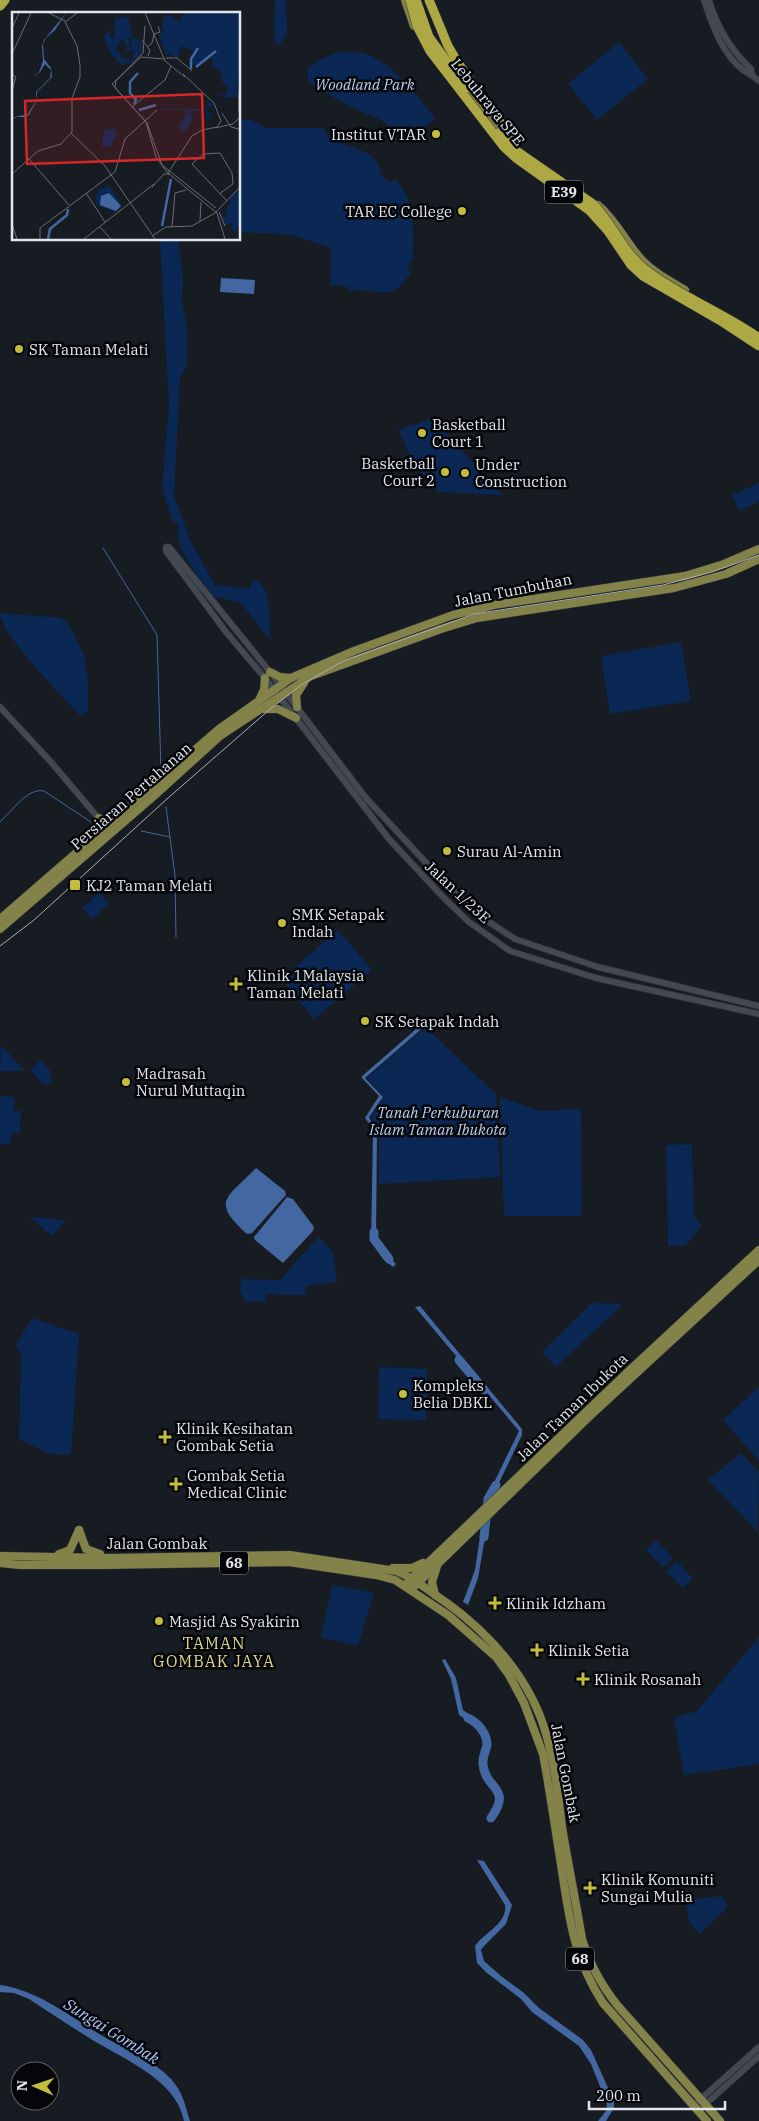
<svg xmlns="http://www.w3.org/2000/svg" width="759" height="2121" viewBox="0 0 759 2121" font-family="'IBM Plex Serif',serif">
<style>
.green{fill:#0b2855}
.water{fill:#4367a0}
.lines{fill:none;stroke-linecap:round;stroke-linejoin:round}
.stream{stroke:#4367a0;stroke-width:1}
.river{stroke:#4367a0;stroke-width:9}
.minor-casing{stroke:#35373c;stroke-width:7}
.major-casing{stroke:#35373c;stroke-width:9}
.highway-casing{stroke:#35373c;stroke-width:10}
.minor{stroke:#444951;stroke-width:5.5}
.major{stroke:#838249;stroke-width:8}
.highway{stroke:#ada843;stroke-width:9}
.tram{stroke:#abafb4;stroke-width:1}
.highway-bridge-casing{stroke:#35373c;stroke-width:10;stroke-linecap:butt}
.highway-bridge{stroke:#ada843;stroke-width:9}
.poi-dot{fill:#c3bd3e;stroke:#050609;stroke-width:2}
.labels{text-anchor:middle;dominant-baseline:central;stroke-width:5;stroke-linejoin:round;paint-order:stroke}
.shield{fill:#050609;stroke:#a0a3a7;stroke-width:1}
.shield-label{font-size:14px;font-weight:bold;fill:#e3e6eb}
.park-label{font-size:15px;font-style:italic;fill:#b8cdef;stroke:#050609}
.street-label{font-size:15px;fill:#e3e6eb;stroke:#050609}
.poi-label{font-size:15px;fill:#e3e6eb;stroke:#050609;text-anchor:start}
.neighbourhood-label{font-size:16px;letter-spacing:1px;fill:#dbd889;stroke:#050609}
.water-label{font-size:16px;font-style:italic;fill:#a7c6f8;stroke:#050609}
.inset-river{fill:none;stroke:#4367a0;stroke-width:2.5}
.inset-road{fill:none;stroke:#696c72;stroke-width:1}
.view{fill:#d62828;fill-opacity:0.15;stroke:#d62828;stroke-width:2.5}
.inset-edge{fill:none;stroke:#e3e6eb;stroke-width:2.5}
</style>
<rect width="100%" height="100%" fill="#171b22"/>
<g class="green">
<path d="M275,0h11l1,33 -8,13 -5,-4z"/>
<path d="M619,42l29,37 -51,41 -29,-36z"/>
<path d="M342,52c6,1 14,0 20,1 29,7 55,43 73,65l-27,25 -28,-24 -21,-8 -44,-24 -7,-7 -1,-10c11,-10 21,-15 35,-18z"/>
<path d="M239,119l13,1 14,8h57c3,4 6,10 11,12 18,9 47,10 47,36l8,6 6,-3c23,24 17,52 18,83h-4l-1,7 4,3c-5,6 -11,14 -17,18 -13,7 -30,-3 -44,1l-3,-4 -18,-2 1,-34 -3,-4 -35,-12 -54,-3z"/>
<path d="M160,239h18l5,39 -1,25 5,25v36l-7,14 -6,118 18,48 23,41 34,4 3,-8h6c16,16 10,40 13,60l-30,-38 -28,-7c-12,-17 -31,-38 -35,-59 -1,-5 1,-7 1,-12l-7,-5 -10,-33 7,-81z"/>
<path d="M434,418l41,47 4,8 24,22 -65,-3 -22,-25 -18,-37 11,-4 1,-2 4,1z"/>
<path d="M759,483v19l-20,9 -7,-16z"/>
<path d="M0,613l61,5 9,8 14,29 4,24v32l-7,5c-17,-18 -81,-82 -81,-103z"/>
<path d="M681,642l10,59 -81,13 -9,-58z"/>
<path d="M99,893l10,11 -17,15 -10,-11z"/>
<path d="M338,930l34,40 -58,49 -33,-40z"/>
<path d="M425,1027l71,67 4,83 -121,7v-50l-8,-18 13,-19 -17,-19z"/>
<path d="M1,1045l24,26h-25z"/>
<path d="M41,1060l10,12v12h-8l-13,-14z"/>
<path d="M0,1096l15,1 -1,14h7l-1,22h-9l-1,11h-10z"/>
<path d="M500,1097l40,14 37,-2 4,3 1,104h-78z"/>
<path d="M692,1144l2,72 8,10 -17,20h-17l-2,-101z"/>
<path d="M30,1217l36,3 -14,16z"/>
<path d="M318,1237l15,14 4,31 -31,4 -1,9 -39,-1v8h-20l-6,-11 1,-12 39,1z"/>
<path d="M592,1303l31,1 -67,63 -14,-15z"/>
<path d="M32,1318l47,16 -8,121 -21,-1 -31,-15 2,-83 -5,-11z"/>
<path d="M379,1367l48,2 -1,51 -48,-1z"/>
<path d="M759,1387v74l-36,-41z"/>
<path d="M741,1453l18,19 -1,60 -50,-52z"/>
<path d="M656,1540l17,18 -10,9 -17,-17z"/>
<path d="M677,1561l16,18 -10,9 -17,-17z"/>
<path d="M332,1585l42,8 -16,53 -37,-9z"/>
<path d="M759,1637v127l-75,11 -10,-57 23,-7z"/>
<path d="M722,1896l6,11 -29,27 -10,-12 -3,-22z"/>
</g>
<g class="water">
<path d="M221,278l34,2 -1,14 -34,-2z"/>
<path d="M423,1023l2,3 -60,52 18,19 -14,20 8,15 -1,107 1,5 19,20 -3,3 -10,-8 -12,-18 2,-106 -2,-9 -6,-8 14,-22 -18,-19z"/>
<path d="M256,1168l29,23 1,4 -34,38 -5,1c-37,-33 -20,-36 9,-66z"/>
<path d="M287,1197l6,2 21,28 -1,4 -30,32 -28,-23 -1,-3z"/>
<path d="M420,1306l102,123v6l-26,54 -9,8 32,-66 -104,-124z"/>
<path d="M487,1526l-9,52 -10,27 -5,-3 12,-32 6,-40z"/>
<path d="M445,1659l11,19 7,32 18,12 -6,3 -16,-10 -8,-36 -9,-19z"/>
<path d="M477,1860l7,1 28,44 -6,19 -22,22 -3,4 3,11 17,15 23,17 15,15 44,32 8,10 23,51v7l-8,13h-8l8,-10 1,-7 -16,-40 -12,-18 -47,-34 -11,-13 -34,-26 -10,-10 -2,-17c9,-13 33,-23 30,-41z"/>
<path d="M0,1985c39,5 73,34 106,53 22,12 48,23 65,41 12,13 14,26 19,42h-6c-7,-41 -61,-62 -93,-82 -21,-13 -41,-26 -62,-40l-15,-6 -14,-1z"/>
</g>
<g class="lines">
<g class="stream">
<path d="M103,548l54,87 4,136"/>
<path d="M166,807l9,69 1,61"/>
<path d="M0,822c11,-10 28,-35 44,-31l47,31"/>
<path d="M141,831l29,6"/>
</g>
<g class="river">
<path d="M374,1232v7l15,20"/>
<path d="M459,1360l25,30"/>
<path d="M484,1537l4,-38 8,-14"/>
<path d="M468,1718c10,5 19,15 19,27 -1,6 -5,12 -4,19 2,26 30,23 8,54"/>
</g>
<defs>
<g id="minor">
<path d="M704,0c8,25 19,57 42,72 5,3 9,5 13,9"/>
<path d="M709,0c8,28 21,49 42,69l1,5"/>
<path d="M0,707l51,55 49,58"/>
<path d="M759,1006l-161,-39 -83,-28 -38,-25 -34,-33 -77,-83 -96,-126 -101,-125h-3v4l60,81 39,46 124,161 54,58 26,25 41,29 86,27 163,36"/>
<path d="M694,2105l65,-58"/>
<path d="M698,2111l61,-55"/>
</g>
<g id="major">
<path d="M405,0l9,26"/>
<path d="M465,82l35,47"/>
<path d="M598,205c19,16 28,38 44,55 12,13 28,21 43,30"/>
<path d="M270,672l10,5 11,1"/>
<path d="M260,698l4,-8 1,-12"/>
<path d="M297,707l-1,-12 8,-12"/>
<path d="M263,709h15l18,9"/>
<path d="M97,834l2,-16 6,3h8"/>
<path d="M0,919l219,-190 72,-51 63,-27 99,-36 41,-10 191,-29 39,-12 35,-15"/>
<path d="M0,929l155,-134 65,-59 91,-60 130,-47 36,-11 197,-30 52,-14 33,-15"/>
<path d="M79,1530l7,19 14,5"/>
<path d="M59,1554l11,-4 9,-20"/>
<path d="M0,1556l111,2 179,-3 106,16c19,7 34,21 51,32 44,32 84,77 99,131 9,30 12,62 16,93 6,37 14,75 20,112 8,26 19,46 36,67l102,115"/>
<path d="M0,1563l20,2h81l188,-3 87,13 19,5 53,35 48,42 13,18 15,28 19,51c7,37 12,74 18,110 8,53 12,93 42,139l104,118"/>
<path d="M393,1568h19l11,-5"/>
<path d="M408,1582l223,-213 128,-119"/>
<path d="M415,1586l177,-172 167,-154"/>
<path d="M435,1595l-3,-13 5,-16"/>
</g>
<path id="highway" d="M0,6l5,-6"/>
</defs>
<use href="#minor" class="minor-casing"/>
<use href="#major" class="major-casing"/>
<use href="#highway" class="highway-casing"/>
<use href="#minor" class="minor"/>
<use href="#major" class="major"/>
<use href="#highway" class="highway"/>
<path class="tram" d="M0,946l34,-26 134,-122 101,-88 32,-25 42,-24 131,-47 189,-29 49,-13 47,-17"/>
<defs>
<g id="highway-bridge">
<path d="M410,0l7,26 13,25 74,96 12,11 73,52 19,21 23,34 12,11 78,45 38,25"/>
<path d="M416,0l13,37 37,51"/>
<path d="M429,0l19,46 10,17 54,76"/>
<path d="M499,133l16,17 78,54c20,20 30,49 53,66 33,26 78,43 113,68"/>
</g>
</defs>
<use href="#highway-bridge" class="highway-bridge-casing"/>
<use href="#highway-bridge" class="highway-bridge"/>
</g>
<g class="poi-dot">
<circle cx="436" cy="134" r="5"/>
<circle cx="462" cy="211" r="5"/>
<circle cx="19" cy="349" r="5"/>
<circle cx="422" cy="433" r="5"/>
<circle cx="445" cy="472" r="5"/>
<circle cx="465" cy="473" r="5"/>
<circle cx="447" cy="851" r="5"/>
<rect x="69" y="879" width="12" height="12" rx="2.5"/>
<circle cx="282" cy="923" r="5"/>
<path d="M233.5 976.5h5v5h5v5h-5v5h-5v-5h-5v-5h5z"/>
<circle cx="365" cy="1021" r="5"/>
<circle cx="126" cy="1082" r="5"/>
<circle cx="403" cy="1394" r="5"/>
<path d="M162.5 1429.5h5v5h5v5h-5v5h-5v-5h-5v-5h5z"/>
<path d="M173.5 1476.5h5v5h5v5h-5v5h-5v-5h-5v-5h5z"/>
<path d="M492.5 1595.5h5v5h5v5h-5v5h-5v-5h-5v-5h5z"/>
<circle cx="159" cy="1621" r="5"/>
<path d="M534.5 1642.5h5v5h5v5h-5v5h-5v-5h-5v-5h5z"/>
<path d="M580.5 1671.5h5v5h5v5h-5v5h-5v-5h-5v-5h5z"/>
<path d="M587.5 1880.5h5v5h5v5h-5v5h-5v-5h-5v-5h5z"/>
</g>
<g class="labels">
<g class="shield">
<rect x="545" y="180.5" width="38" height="23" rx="4"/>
<rect x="220" y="1551.5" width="28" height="23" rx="4"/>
<rect x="566" y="1947.5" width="28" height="23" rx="4"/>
</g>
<g class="shield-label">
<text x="564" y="192">E39</text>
<text x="234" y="1563">68</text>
<text x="580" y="1959">68</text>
</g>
<g class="park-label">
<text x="365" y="84">Woodland Park</text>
<text x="438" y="1112">Tanah Perkuburan<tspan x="438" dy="17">Islam Taman Ibukota</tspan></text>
</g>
<g class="street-label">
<text transform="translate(488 102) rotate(51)">Lebuhraya SPE</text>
<text transform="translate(513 590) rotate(-11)">Jalan Tumbuhan</text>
<text transform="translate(131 796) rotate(-41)">Persiaran Pertahanan</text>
<text transform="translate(458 892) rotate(43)">Jalan 1/23E</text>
<text transform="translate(572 1407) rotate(-44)">Jalan Taman Ibukota</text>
<text x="157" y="1543">Jalan Gombak</text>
<text transform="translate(566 1773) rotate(79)">Jalan Gombak</text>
</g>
<g class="poi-label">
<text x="426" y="134" text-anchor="end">Institut VTAR</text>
<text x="452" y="211" text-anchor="end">TAR EC College</text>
<text x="29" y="349">SK Taman Melati</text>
<text x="432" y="424">Basketball<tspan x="432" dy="17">Court 1</tspan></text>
<text x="435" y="463" text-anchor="end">Basketball<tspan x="435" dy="17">Court 2</tspan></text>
<text x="475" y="464">Under<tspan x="475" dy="17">Construction</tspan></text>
<text x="457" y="851">Surau Al-Amin</text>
<text x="86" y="885">KJ2 Taman Melati</text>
<text x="292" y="914">SMK Setapak<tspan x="292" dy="17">Indah</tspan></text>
<text x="247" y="975">Klinik 1Malaysia<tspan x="247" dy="17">Taman Melati</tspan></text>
<text x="375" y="1021">SK Setapak Indah</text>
<text x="136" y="1073">Madrasah<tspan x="136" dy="17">Nurul Muttaqin</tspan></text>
<text x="413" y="1385">Kompleks<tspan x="413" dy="17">Belia DBKL</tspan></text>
<text x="176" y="1428">Klinik Kesihatan<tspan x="176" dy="17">Gombak Setia</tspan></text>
<text x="187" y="1475">Gombak Setia<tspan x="187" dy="17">Medical Clinic</tspan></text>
<text x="506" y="1603">Klinik Idzham</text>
<text x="169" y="1621">Masjid As Syakirin</text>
<text x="548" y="1650">Klinik Setia</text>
<text x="594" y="1679">Klinik Rosanah</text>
<text x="601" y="1879">Klinik Komuniti<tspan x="601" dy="17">Sungai Mulia</tspan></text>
</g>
<g class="neighbourhood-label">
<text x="214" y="1643">TAMAN<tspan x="214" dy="18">GOMBAK JAYA</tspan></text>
</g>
<g class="water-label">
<text transform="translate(112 2031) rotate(32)">Sungai Gombak</text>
</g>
</g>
<g transform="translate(12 12)">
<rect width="228" height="228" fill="#171b22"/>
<path d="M172,1h55l-1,84 -13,1 -6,-4 -1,-3 7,5 3,-8 -8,-9 2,-6 -12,-9 3,-1v-6l-16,8 -7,-2 6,-11 -15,-6 -3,12 -10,-4 -2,2 -7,-21 5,-4 -3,-3 3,-11 4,-3 11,7zM116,4l4,20 -4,2 3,10v-11l11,5 -1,13 -2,1v-13l-1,-1v15l-7,7 -5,-2 -4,3 -10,-10 -8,-18 6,-8v8l4,1 1,-19zM110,26l6,10 -5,4 11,-2 -3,13 -3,-5h-7l-2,-7h-4zM197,89l5,4 -7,3 1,6 5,-3 -4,6 -3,1h-7l7,-1v-7l-15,1 1,11 -6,8h-6l-1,-5 8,-12 -4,-1 5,-2h-27l-12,9 13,-10h44zM101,116l4,5 -6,13 -9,1 2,-17zM97,174l13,20 -7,6 -18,-7 -2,-5 4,-11zM227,178v37l-3,1 1,5 -5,-4v-6l-7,2 -5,-14 5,7 6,-22z" fill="#0b2855" fill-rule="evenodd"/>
<path d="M54,1l-11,17 -9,8 -3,6 1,15 7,9 1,9 -15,15 -1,10 -7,13 -4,2h-8l-5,2 3,-2 13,-3 8,-13v-9l14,-14 1,-8 -6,-6 -5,8 -3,2 -5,3 7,-5 4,-11 -1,-15 2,-6zM97,181l12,13 -5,5 -16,-6 1,-9z" fill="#4367a0"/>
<path class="inset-river" d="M184,55l20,-16M179,57v-10l7,-11M122,92l2,-4 -6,-7v-11l8,-9M127,98l17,-5M150,214l9,-47M36,227l2,-10 17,-14 1,-6"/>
<path class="inset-road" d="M37,1l16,8M133,1l20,48 20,16M133,14l-2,27 -27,28 -1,7 32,35 15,42 54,43M0,16l7,-15M130,28l8,10 -2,6M135,35l5,-4 2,-9 6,-2 -2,-6M0,42l19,-41M154,46h11l15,13M153,47l-24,-2 -29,27 34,38 10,35 13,18M0,62l4,3 -4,13M171,62l31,29 7,18 -4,6 -15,3 -10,6 -24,37 49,40 8,26M227,79v21M121,94l32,-26 6,-14M210,101l9,14 8,2M203,116l18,-4 6,-6M59,121l34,33 50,73M17,147l40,46M180,152l11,-10 17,-1 12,20 1,11 -14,10M180,152l35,37M0,162l26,-23 23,-7 11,-12v-34l8,-21v-12l-3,-19 -12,-24 12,-9M140,175l12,-13h6M74,181l19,29M207,200l6,14M188,209l1,-19M0,212l5,15M88,215l11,12M160,215l3,-34 11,-3M140,224l14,-9 26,-1 23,-13 24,-25M28,227v-11l75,-56 10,-33 32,-29M72,227l70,-55"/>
<path class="view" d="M190,82l2,64 -177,6 -2,-63z"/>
<rect width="228" height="228" class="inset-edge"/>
</g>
<g transform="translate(35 2086) rotate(272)"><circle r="24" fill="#050609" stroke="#5e6063"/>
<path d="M0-4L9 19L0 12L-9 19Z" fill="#c3bd3e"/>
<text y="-8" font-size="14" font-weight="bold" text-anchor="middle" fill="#e3e6eb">N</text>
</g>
<path d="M589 2101v8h136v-8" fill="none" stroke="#e3e6eb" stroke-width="2.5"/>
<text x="596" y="2101" font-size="15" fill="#e3e6eb" stroke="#050609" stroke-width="4" paint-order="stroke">200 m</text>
</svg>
